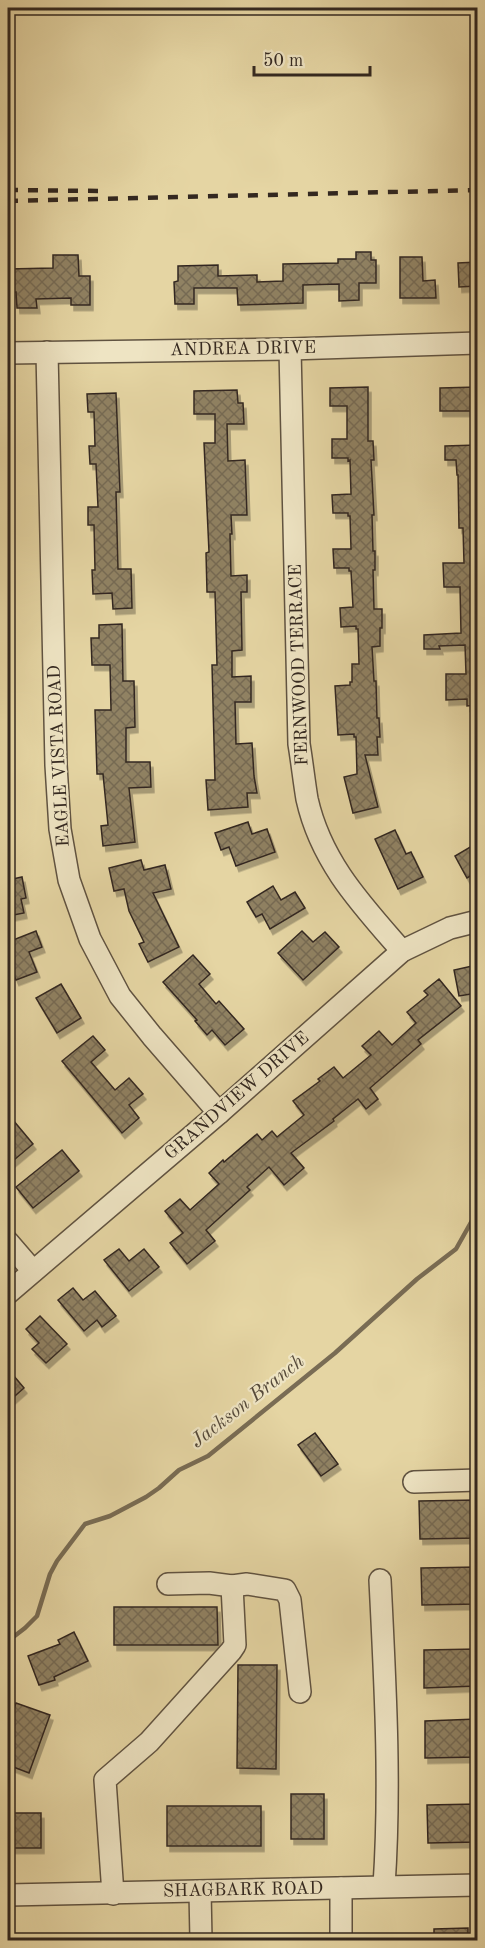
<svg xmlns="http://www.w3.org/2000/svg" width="485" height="1948" viewBox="0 0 485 1948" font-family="'Old Standard TT',serif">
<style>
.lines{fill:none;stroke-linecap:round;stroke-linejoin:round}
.stream{stroke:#796c54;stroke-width:4.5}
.building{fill:url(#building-cross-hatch);stroke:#332820;stroke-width:1.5;filter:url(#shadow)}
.minor-casing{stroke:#605341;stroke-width:24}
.minor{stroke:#eee4c3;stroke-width:21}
.rail{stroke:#332820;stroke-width:4.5;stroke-dasharray:10 10;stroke-linecap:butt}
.labels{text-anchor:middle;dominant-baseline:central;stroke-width:4.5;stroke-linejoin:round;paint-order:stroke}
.street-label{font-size:18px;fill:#332820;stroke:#eee4c3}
.water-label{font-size:20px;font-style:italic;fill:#564a3a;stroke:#eee4c3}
</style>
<defs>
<pattern id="building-cross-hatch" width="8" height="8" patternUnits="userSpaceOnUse" patternTransform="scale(1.5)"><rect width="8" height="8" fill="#908264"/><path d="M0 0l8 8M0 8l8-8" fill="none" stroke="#766a52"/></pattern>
<filter id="shadow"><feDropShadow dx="3" dy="5.5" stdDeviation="0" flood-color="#0004"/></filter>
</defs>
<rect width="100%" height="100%" fill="#e5d5a3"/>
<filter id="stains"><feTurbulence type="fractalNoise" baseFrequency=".00333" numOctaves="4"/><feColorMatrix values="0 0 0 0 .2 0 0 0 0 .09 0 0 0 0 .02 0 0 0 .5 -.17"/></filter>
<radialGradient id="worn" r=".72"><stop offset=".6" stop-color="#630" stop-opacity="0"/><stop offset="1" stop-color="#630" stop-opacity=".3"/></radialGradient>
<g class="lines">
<path class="stream" d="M8,1641l17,-13 12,-12 13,-42 7,-13 28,-37 25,-8 36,-19 13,-9 20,-18 29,-14 127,-103 82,-74 39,-30 18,-32 4,-19"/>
</g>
<g class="building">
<path d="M356,252h15v8h5v23h-17v17l-20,1v-17l-36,1v18l-65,2 -1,-17h-43v16h-19l-1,-22 4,-1v-15l40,-1v11l39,-1v7l26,-1v-17l55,-1v-4h18z"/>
<path d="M53,255h25l1,21h11v29h-19v-7l-35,1 1,9h-20l-1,-16 -8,1v-24l45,-1z"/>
<path d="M400,257h22l1,24 12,-1 1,18h-36z"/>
<path d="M477,262v24l-18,1 -1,-24z"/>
<path d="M368,387v54h5l1,19h-3l3,55h-2l1,36h2v19h-2l1,39h8v19h-2v18l-8,1 2,34h2l1,37h2l1,19h-3l1,18h-13l13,52 -25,6 -9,-36 13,-3 -1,-37h-2v-3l-16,1 -3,-49 15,-1v-3h2v-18h7l-1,-35h-2v-3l-15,1 -1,-19 13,-1 -2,-36h-2v-3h-15l-1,-19h18l-1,-33h-2v-3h-15l-1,-18 19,-1 -1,-34 -2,1v-3h-16v-19h15v-33h-17v-18z"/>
<path d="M477,387v24h-37v-23z"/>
<path d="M237,390l1,13h5l1,21h-17l1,37 17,-1 2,55h-16l1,19h-2l1,42 16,-1v17h-6l1,58 -10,1v26l19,-1v26h-16l1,42 16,-1 2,33 3,17h-10l1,14 -40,3 -2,-30h9l-3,-115h5l-2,-73h-8l-1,-39 3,-1 -5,-109h11v-29h-21v-23z"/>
<path d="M116,393l4,99h-4l2,77h13l1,39 -19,1 -1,-16 -19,1 -1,-24h3l-1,-45h-6v-18h10l-2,-43h-6l-1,-18h6l-1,-34h-6l-1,-18z"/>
<path d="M477,445v260l-10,1v-7l-21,1v-26h20l-1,-29 -26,1 1,3h-16v-14l37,-2 -1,-46h-16l-1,-24h21l-1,-35h-4l-1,-53h-1l-1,-15h-11v-14z"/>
<path d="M122,624l1,57h11l1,46 -9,1v34h24l1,25 -22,1 6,54 -32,4 -2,-20 7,-1 -5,-51h-6l-2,-64h16l-1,-45h-18l-1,-27h8v-13z"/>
<path d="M248,822l4,12 15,-5 8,23 -39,14 -7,-19 -8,3 -6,-17z"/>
<path d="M395,830l11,24 5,-2 12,25 -25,12 -23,-50z"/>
<path d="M477,843v29l-10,6 -12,-22z"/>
<path d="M141,860l3,10 21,-5 6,24 -18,4 26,54 -31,15 -9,-18 5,-2 -15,-31 -5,-22 -10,2 -5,-23z"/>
<path d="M22,877l4,21 -5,1 3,14 -16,3v-36z"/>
<path d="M273,886l8,14 14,-8 10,16 -35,21 -8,-15 -6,3 -9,-15z"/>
<path d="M36,931l6,16 -13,5 8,20 -21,8 -3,-7 -5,2v-33z"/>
<path d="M302,931l11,11 12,-10 14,15 -36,33 -25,-27z"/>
<path d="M193,955l17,19 -11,10 17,20 3,-3 25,28 -19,16 -13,-15 -5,5 -12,-14 2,-1 -34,-38z"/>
<path d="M477,965v28l-18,3 -5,-26z"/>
<path d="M439,979l22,27 -43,34 3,4 -51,44 8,11 -12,10 -8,-10 -25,20 1,2 -43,32 13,15 -20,17 -15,-18 -22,20 3,3 -44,40 9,11 -28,23 -17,-21 13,-10 -18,-22 15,-12 10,11 29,-26 -10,-11 14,-13 1,2 33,-28 5,6 10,-9 5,6 27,-22 -11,-14 27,-20 -2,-2 16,-12 9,11 28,-23 -9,-9 17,-15 13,14 24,-22 -9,-11 21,-17 -4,-4z"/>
<path d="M61,984l20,34 -24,15 -21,-35z"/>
<path d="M93,1036l12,14 -14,12 24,28 14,-12 14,16 -14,11 10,13 -17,15 -60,-72z"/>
<path d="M8,1114l25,30 -25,21z"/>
<path d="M62,1150l17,21 -46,37 -17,-21z"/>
<path d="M119,1249l10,12 15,-12 15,18 -30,24 -25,-31z"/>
<path d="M73,1288l10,12 12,-9 21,25 -14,11 -5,-7 -13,11 -26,-31z"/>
<path d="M40,1316l27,28 -21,19 -14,-14 7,-6 -13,-14z"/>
<path d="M8,1369l16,19 -16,14z"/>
<path d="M315,1433l23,31 -17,12 -23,-31z"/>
<path d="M477,1500v38l-57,1 -1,-38z"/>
<path d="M477,1567v37l-55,1 -1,-37z"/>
<path d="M114,1607h103l1,38h-104z"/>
<path d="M74,1632l14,29 -34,16 1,3 -16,5 -11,-29 32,-12 -2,-4z"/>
<path d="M477,1649v37l-53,2v-38z"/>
<path d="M238,1665h39l-1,104 -39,-1z"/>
<path d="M16,1703l34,12 -21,58 -21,-8v-39z"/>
<path d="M477,1719v38l-52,1v-37z"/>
<rect x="291" y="1794" width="33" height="45"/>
<path d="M477,1804v38l-49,1 -1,-38z"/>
<rect x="167" y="1806" width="94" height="40"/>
<rect x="8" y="1813" width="33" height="35"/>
<path d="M468,1928v13h-34v-12z"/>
</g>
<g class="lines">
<defs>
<g id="minor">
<path d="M290,349l9,395c3,18 5,37 8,55 14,63 54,105 95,152"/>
<path d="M47,352l9,413 4,64 9,51 21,59 30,57 32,40 67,77"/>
<path d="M8,353l282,-4 188,-6"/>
<path d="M8,1242l25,29"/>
<path d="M8,1293l211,-180 183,-162 48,-23 28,-7"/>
<path d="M414,1482l64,-2"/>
<path d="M380,1580c5,102 11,204 4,306"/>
<path d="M168,1584l41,-1 23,3"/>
<path d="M341,1888v52"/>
<path d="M200,1891l1,49"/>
<path d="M113,1894l-8,-114 44,-38 82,-91 4,-6 -3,-59 15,-2 38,6 5,10 10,92"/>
<path d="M8,1895l470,-10"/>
</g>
</defs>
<use href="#minor" class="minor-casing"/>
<use href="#minor" class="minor"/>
<g class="rail">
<path d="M8,190l93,1"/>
<path d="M8,201l470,-11"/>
</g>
</g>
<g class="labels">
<g class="street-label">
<text transform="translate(243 349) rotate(-1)">ANDREA DRIVE</text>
<text transform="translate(299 665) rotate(-92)">FERNWOOD TERRACE</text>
<text transform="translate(59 756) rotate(-93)">EAGLE VISTA ROAD</text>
<text transform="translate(237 1096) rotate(-41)">GRANDVIEW DRIVE</text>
<text transform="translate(243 1890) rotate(-1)">SHAGBARK ROAD</text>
</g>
<g class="water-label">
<text transform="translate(248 1402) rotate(-38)">Jackson Branch</text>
</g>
</g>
<rect width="485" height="1948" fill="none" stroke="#e5d5a3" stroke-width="30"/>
<rect x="9" y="9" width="467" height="1930" fill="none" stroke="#332820" stroke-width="3"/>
<rect x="15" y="15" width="455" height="1918" fill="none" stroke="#332820" stroke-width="1.5"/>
<path d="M254 66v9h116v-9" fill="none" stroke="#332820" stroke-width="3"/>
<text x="263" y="66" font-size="18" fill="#332820" stroke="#eee4c3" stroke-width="4.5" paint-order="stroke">50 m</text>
<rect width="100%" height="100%" filter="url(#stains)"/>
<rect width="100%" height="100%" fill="url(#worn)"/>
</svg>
